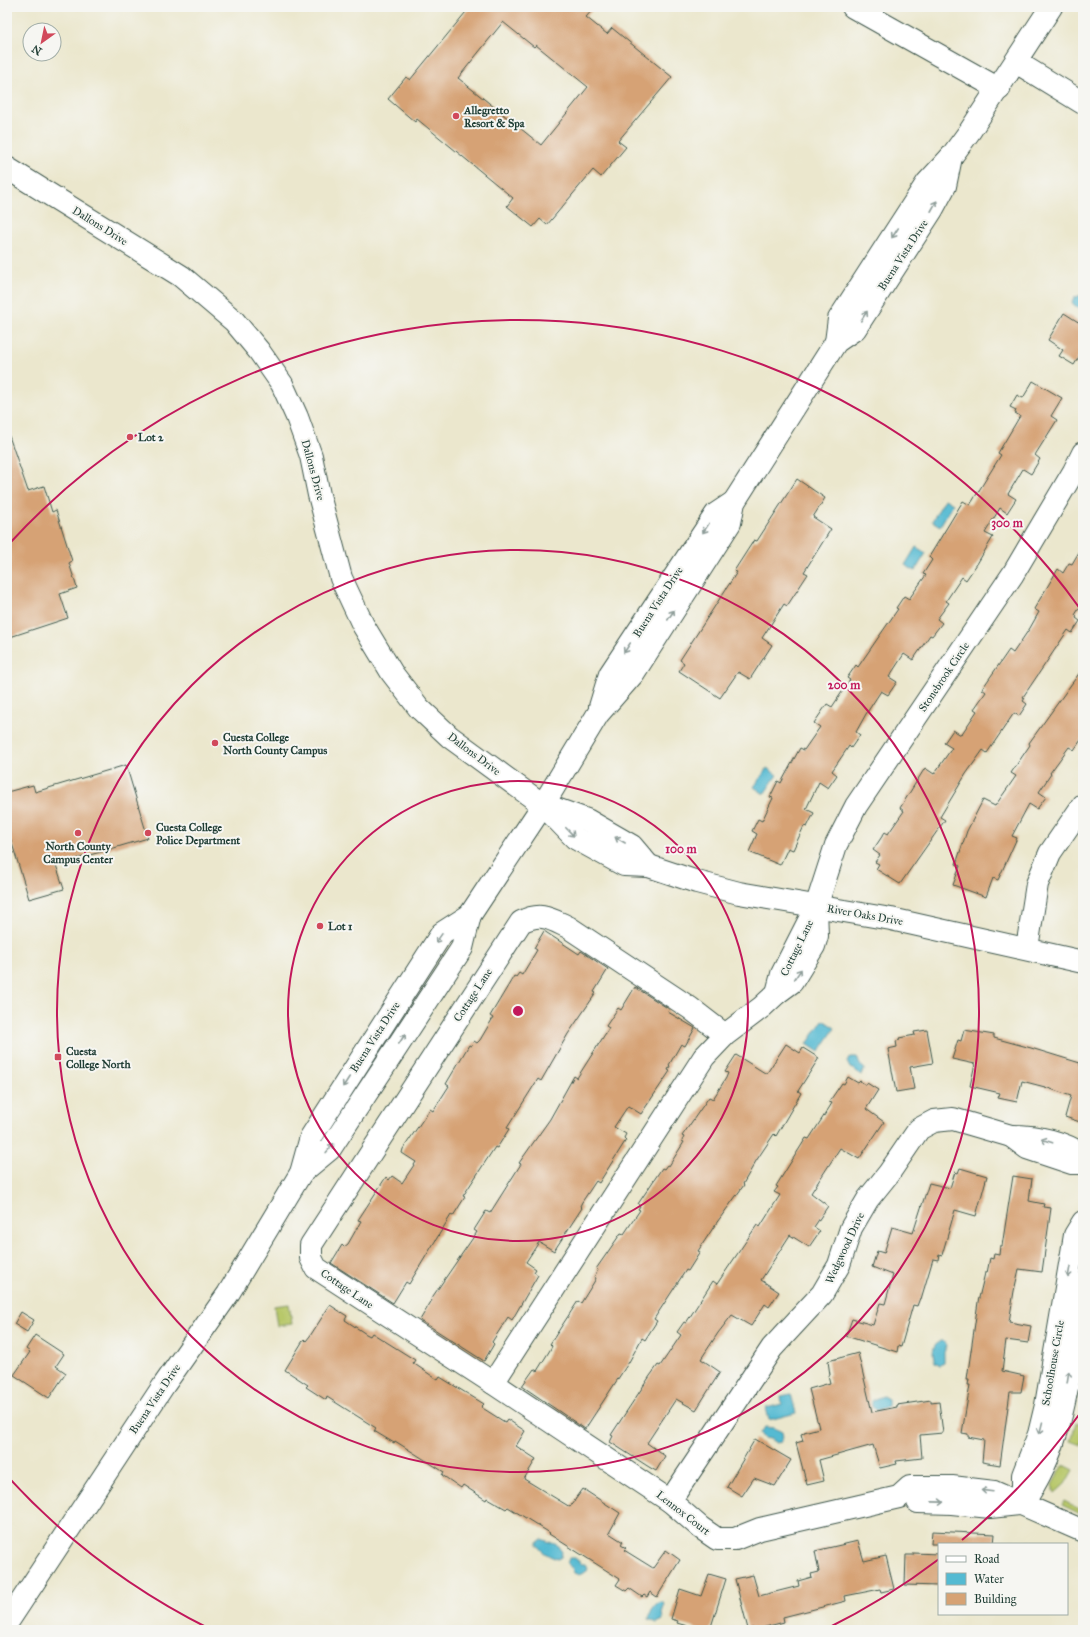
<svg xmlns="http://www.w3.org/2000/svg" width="1090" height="1637" viewBox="0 0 1090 1637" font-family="'IM FELL Great Primer',serif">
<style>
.green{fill:#b8c86a;stroke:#6c824f}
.water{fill:#54bad2;stroke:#3a7c83}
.building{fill:#d6a274;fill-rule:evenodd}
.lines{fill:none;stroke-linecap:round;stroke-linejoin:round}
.minor-casing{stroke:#3e564b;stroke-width:24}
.minor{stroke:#fff;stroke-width:22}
.oneway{stroke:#8f9e9a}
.ring{fill:none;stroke:#c2185b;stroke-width:2}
.poi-dot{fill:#d1495b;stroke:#f6f6f2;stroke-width:1.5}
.labels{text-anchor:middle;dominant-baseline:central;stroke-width:4;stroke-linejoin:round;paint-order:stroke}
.poi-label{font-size:11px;font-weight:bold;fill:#1f3d34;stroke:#f6f6f2;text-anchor:start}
.street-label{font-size:11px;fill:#1f3d34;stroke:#f6f6f2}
.centre{fill:#c2185b;stroke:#f6f6f2;stroke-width:2}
.ring-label{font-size:12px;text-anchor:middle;font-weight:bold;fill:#c2185b;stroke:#f6f6f2;stroke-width:4;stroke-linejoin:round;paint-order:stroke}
</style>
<rect width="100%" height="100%" fill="#f6f6f2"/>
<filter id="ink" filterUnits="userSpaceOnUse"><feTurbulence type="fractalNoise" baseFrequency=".025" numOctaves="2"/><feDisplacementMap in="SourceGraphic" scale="8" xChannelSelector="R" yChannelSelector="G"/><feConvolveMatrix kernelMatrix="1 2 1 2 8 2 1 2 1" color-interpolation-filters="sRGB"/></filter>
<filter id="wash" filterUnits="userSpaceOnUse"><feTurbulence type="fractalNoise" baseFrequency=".012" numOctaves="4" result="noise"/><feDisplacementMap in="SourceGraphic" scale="16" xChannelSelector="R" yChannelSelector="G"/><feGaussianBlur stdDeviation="0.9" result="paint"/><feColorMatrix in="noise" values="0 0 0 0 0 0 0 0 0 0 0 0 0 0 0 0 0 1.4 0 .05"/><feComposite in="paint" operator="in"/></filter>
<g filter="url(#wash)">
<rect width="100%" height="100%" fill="#ebe7cd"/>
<g class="green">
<path d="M289,1304l3,20 -15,2 -3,-20z"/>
<path d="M1076,1423h7l-1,22 -11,-4z"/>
<path d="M1063,1465l10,5 -8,14 -10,9 -3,-8z"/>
<path d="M1064,1501l19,10v4l-21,-10z"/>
</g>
<g class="water">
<path d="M1081,295l2,1v16l-11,-9 2,-5z"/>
<path d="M945,499l8,5 -13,22 -8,-5z"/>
<path d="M916,547l10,6 -11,18 -10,-6z"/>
<path d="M767,768l10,7 -13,19 -10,-7z"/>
<path d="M823,1020l12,8 -16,24 -12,-8z"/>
<path d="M850,1057h7l3,8 5,4 -4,6 -7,-6 -4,-1 -3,-6z"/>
<path d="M940,1341h3l4,5 -3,6v11l-4,2 -5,-3c-3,-9 -3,-15 5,-21z"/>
<path d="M791,1394l5,19 -27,7 -3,-12 16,-4 -1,-8z"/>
<path d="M883,1396l5,3v7l-11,4 -5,-3v-7z"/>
<path d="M765,1427l9,1 8,4 1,5 -2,5 -5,1 -6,-4 -7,-1 -3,-5z"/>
<path d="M542,1539l15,6 5,7 -1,5 -3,2c-8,-2 -19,-8 -21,-16z"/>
<path d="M569,1558h6l7,6h3l3,4 -1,3 -8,4 -5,-2 -2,-5 -5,-4z"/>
<path d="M661,1602l4,2 -3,9 1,7 -6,3 -8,-4c1,-7 6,-15 12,-17z"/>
</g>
<g id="blocks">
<g class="building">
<path d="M470,7h125l-9,10 21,17 5,-6 60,49 -54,64 8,6 -25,30 -8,-7 -46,55 -7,-6 -7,8 -26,-21 6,-8 -96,-79 -2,3 -27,-23 18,-22 4,3zM503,22l31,25 2,-2 52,42 -47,58 -83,-67z"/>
<path d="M1064,313l19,12v25l-9,15 -15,-9 4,-6 -15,-10z"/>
<path d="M1033,381l29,17 -11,18 6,4 -22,35 5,4 -9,15 -8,-5 -15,25 8,5 -9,14 -7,-5 -15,25 8,4 -16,27 -11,16 -4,-3 -16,24 3,2 -12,16 5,4 -10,13 -2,-1 -17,25 -9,-6 -15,23 8,5 -9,13 -7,-4 -15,23 -10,18 4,3 -9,13 -2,-2 -17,25 5,4 -9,13 -9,-6 -13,27 8,4 -7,14 -3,-1 -11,24 -5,-2 -8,17 -31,-13 8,-18 -5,-3 6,-12 4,2 11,-23 -3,-1 8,-16 3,2 19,-35 4,2 16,-23 -6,-4 13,-19 5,3 18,-27 -3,-2 9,-13 2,2 40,-58 -2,-1 8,-12 5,3 17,-24 -3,-1 9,-14 -3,-3 34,-56 7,4 31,-50 -3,-2 22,-37 -5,-3 1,-3 -6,-3 7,-12 6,3z"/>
<path d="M7,436h2l19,55 16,-5 8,26 4,-2 16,51 -3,2 8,25 -17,6 8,24 -61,20z"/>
<path d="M797,479l28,19 -12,19 18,12 -27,43 4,2 -21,32 -3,-2 -22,34 10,7 -22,34 -12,-7 -18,26 -41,-27 5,-8 -4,-3 57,-88 -3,-1 20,-31 3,1z"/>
<path d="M1083,545v57l-8,13 2,1 -1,2 4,3 -8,12 -4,-3 -45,67 2,1 -2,3 4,3 -8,12 -5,-3 -27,40 -4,-3 -17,24 -26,43 5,3 -45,64 -24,-15 3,-5 -4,-2 5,-7 -7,-5 12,-18 3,2 16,-23 -4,-3 25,-40 9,6 18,-26 -8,-5 9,-13 8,5 16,-24 -3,-2 12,-17 -4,-3 27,-39 4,3 17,-25 9,-16 -5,-3 24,-40 5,4 6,-10 3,1z"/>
<path d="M1083,668v69l-9,13 -5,-3 -19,26 1,1 -12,18 7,5 -9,12 -8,-5 -17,32 5,2 -19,42 -5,-2 -7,19 -33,-12 7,-19 -4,-2 11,-33 16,-31 12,6 21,-30 -5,-3 19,-28 -1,-2z"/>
<path d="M126,765l22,73 -92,27 8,24 -35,10 -22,-72v-35l26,-7 2,7z"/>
<path d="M544,931l35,23 2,-3 27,18 -14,23 2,1 -28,41 -27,47 -3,-2 -31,49 2,1 -12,19 -2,-1 -32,49 2,1 -12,19 -2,-1 -42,69 -3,-2 -13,21 -62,-40 11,-18 2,2 4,-3 13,-23 -3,-1 28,-43 3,3 3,-4 10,7 14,-21 -14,-9 1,-4 27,-40 3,2 16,-25 -3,-2 23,-39 2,1 3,-5 3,2 3,-3 13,-22 -3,-2 24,-40 2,1 3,-4 3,2 15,-25 -3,-2z"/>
<path d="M635,987l34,22 -1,3 27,16 -10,18 -4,-2 -12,21 1,1 -2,4 2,1 -29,43 -13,-8 -14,21 12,7 -2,4 2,2 -27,43 -3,-2 -14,21 -2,4 2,2 -28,43 -15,-9 -13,20 10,7 -2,3 4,3 -26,45 -4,-3 -16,25 2,2 -10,17 -64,-41 12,-20 -1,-1 46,-67 -3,-2 12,-19 4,2 31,-49 -2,-1 31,-44 24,-43 3,2 32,-50 -3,-2 12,-18 3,2z"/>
<path d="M927,1030l6,33 -23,4 4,22 -18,3 -8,-43 9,-2 -1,-6 4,-1 -1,-2 16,-3 -1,-3z"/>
<path d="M964,1030l30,5v3l37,10 49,15v3l3,1v56l-18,-6 6,-21 -26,-9 -23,-6 -5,21 -19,-4 2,-5 -30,-7 5,-22 -23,-5 6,-19 3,1z"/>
<path d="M786,1044l14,9 3,-5 16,10 -21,33 3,2 -25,43 -2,-2 -18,27 -13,23 1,1 -29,40 -17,26 2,1 -12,19 -2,-1 -15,23 -17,26 3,2 -12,19 -3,-2 -13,24 -44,67 -63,-43 12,-17 3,2 13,-21 2,-4 -2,-2 11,-17 17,-26 3,2 13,-21 2,-4 -2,-1 4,-7 -2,-1 25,-36 3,1 16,-24 -2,-1 2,-3 -2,-2 24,-36 2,1 3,-4 2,1 15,-24 -2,-1 2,-4 -2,-1 27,-39 4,2 13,-21 2,-5 -3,-1 11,-17 29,18h2z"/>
<path d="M848,1077l10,6 2,-2 6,4 1,-2 11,7 -12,19 18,13 -25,37 -19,-11 -29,45 17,13 -14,21 6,4 -11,16 -19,-12 -29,45 18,12 -10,15 -4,-3 -14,22 -19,-11 -14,18 -17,26 19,13 -24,38 -20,-11 -29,44 18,13 -9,15 -7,-4 -39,-25 3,-6 -2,-1 39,-59 8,-11 2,1 21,-31 -4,-3 7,-10 2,1 27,-42 4,3 40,-59 3,2 20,-32 -6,-3 4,-5 -2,-1 30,-48 3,1 20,-31 3,-5 -3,-1 13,-19 2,1z"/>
<path d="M960,1168l27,8 -11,40 -21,-6 -13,45 -3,-1 -1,6 -5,-1 -12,40 -1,-1 -3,8 -4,-1 -12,42 -3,-1 -1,6 -51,-16 6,-17 21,6 7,-22 5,1 8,-29 -21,-8 5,-16 7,2 8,-26 21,6 16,-50 21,5 5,-16 3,1z"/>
<path d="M1013,1176l19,3 -3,22 15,3 -1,3 8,1 -9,64 -23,-3 -5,22 -5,31 22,4 -3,17 -22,-3 -4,31 22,5 -3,16h-11l-10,73 -18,-3 2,-22 -16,-3v-3l-6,-1 8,-48h-2l1,-6h-2l11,-77 7,-29h2l3,-15 3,1 1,-5 5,1 1,-9h2z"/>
<path d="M330,1305l17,11 -2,4 21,14 4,2 2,-3 43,27 -2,3 25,17 2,-3 44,27 -3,3 22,14 2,1 2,-3 18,12 -9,15 20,13 -12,20 46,28 13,-18 37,24 -11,20 14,9 -2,3 5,3 -2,2 29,18 13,-18 14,10 -23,37 -7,-5 -3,5 -3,-2 -2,2 -13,-9 -3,3 -10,-6 4,-6 -71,-45 1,-1 -42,-26 -2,2 -19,-11 -1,2 -23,-15 -2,3 -19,-13 2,-3 -49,-31 -1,2 -20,-12 2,-3 -49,-31 -1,3 -20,-13 2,-2 -23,-15 19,-31 2,2 4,-5z"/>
<path d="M21,1312l13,8 -7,12 -13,-8z"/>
<path d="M35,1335l29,19 -8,12 10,7 -17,25 -35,-23 16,-23 -4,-3z"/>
<path d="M858,1353l14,59 25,-5v-2l34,-5v3l8,-1 4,31 -23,2 2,23 -26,3 1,3 -17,4 -7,-23 -54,15 5,21 -17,4 -11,-42 7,-2 -2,-7 3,-1v-1l15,-4 -10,-39 21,-6 -2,-8h2l-2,-14z"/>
<path d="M755,1439l36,21 -16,26 -21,-8 -12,18 -15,-9z"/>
<path d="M932,1531l63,3 -1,10h-63z"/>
<path d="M858,1541l6,20 22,-5 8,33 -13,3 -1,-3 -35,7 1,5 -63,16 1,5 -30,8 -1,-2 -5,1 -13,-50 18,-4 6,21 40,-10 -1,-5 14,-4 -1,-3 8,-2 -4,-21z"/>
<path d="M913,1553l26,1v32l-34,-1 1,-30h7z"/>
<path d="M709,1574l17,5 -16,51h-10l-23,-7 1,-2 -7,-2 9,-30 21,7z"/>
</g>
</g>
</g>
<g filter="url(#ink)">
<use href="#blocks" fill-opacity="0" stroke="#3e564b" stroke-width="1"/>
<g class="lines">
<defs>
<g id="minor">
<path d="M853,7l146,82"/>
<path d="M1016,62l67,41"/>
<path d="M7,168l174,108 53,45 25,30 23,33 15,33 14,39 8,39 22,83 22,47 29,48 27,35 31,29 93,68 32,33 49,27 25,1 48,16 42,11 152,26 192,43"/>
<path d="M836,342l3,-23 88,-136 24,-26 19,-26 81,-124"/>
<path d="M600,707l10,-33 106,-160 18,-12"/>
<path d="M548,806l39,14 45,26 17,20"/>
<path d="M816,907l1,29 -3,10 -22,36 -15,11 5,-19 34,-67 20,-62 20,-39 157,-232 61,-103 9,-18"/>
<path d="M1027,948l10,-64 13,-31 33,-48"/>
<path d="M725,1035l-35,-27 -122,-81c-19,-9 -27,-15 -47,-5l-210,323v13l5,10 177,115 211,-326 21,-22 37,-28 15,-14"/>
<path d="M1083,1155c-21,-14 -47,-19 -72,-19l16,12 45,15h11"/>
<path d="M301,1173l29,-24 132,-201 8,-33 73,-110 55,-91 35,-40 97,-151 4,-21 102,-160 19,-13 77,-119 13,-24 6,-29"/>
<path d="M1083,1222l-8,13 -29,170 -7,29 -16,41v29c12,-20 23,-39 30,-61 17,-51 21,-106 30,-159"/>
<path d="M493,1383l177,118 31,27 16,11h18l25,-10 139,-32 11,-10h42l42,5 89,39"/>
<path d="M670,1501l102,-153 50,-54 17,-29 12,-37 17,-29 21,-26 30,-44 15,-8 19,-2 58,17"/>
<path d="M918,1502l34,1 38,4 29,-3"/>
<path d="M7,1623l157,-238 64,-91 73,-121 10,-36 131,-204 28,-18"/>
</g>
</defs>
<use href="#minor" class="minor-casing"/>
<use href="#minor" class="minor"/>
</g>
<defs><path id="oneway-shaft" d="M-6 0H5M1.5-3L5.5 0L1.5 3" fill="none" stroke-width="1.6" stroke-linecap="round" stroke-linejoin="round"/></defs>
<g class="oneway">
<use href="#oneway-shaft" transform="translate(934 206) rotate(-61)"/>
<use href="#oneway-shaft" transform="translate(895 233) rotate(123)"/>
<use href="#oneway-shaft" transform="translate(864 316) rotate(-57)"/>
<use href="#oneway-shaft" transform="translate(706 528) rotate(123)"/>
<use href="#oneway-shaft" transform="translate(671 615) rotate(-57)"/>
<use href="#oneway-shaft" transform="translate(627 648) rotate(123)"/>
<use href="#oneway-shaft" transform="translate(570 832) rotate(46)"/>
<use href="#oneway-shaft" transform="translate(620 840) rotate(-150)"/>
<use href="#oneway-shaft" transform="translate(439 938) rotate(125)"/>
<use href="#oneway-shaft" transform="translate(798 974) rotate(-56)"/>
<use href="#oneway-shaft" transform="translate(402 1039) rotate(-57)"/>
<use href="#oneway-shaft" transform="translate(346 1082) rotate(123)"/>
<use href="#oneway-shaft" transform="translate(1047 1141) rotate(-162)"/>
<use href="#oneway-shaft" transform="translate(330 1148) rotate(-50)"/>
<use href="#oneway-shaft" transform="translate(1069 1272) rotate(100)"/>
<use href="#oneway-shaft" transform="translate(1068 1377) rotate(-81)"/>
<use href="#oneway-shaft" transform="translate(1041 1428) rotate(104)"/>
<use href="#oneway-shaft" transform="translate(987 1491) rotate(-173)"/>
<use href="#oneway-shaft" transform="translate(938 1502) rotate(1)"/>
</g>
</g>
<g class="ring">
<circle cx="518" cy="1011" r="230"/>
<circle cx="518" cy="1011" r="461"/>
<path d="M1081 1412A691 691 0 0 1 962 1540M939 1559A691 691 0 0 1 826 1629M210 1629A691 691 0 0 1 9 1478M9 544A691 691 0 0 1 1081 610"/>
</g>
<g class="poi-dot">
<circle cx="456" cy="116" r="4"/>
<circle cx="130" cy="437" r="4"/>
<circle cx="215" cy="743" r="4"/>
<circle cx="78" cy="833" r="4"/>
<circle cx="148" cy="833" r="4"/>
<circle cx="320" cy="926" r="4"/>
<rect x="54" y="1053" width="8" height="8" rx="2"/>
</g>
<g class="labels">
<g class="poi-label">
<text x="464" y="110">Allegretto<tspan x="464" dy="13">Resort &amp; Spa</tspan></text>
<text x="138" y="437">Lot 2</text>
<text x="223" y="737">Cuesta College<tspan x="223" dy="13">North County Campus</tspan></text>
<text x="156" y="827">Cuesta College<tspan x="156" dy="13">Police Department</tspan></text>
<text x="78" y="846" text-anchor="middle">North County<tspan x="78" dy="13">Campus Center</tspan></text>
<text x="328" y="926">Lot 1</text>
<text x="66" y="1051">Cuesta<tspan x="66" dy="13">College North</tspan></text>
</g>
<g class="street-label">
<text transform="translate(100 226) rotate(32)">Dallons Drive</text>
<text transform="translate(903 255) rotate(-57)">Buena Vista Drive</text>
<text transform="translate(313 470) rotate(75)">Dallons Drive</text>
<text transform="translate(658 602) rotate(-57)">Buena Vista Drive</text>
<text transform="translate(944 677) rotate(-56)">Stonebrook Circle</text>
<text transform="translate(474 754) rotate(37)">Dallons Drive</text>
<text transform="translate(865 915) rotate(10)">River Oaks Drive</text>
<text transform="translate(797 948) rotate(-64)">Cottage Lane</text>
<text transform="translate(473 995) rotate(-57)">Cottage Lane</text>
<text transform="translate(375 1037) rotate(-57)">Buena Vista Drive</text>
<text transform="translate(845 1248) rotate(-65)">Wedgwood Drive</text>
<text transform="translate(347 1289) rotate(34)">Cottage Lane</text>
<text transform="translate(1053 1363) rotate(-80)">Schoolhouse Circle</text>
<text transform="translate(155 1399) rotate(-56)">Buena Vista Drive</text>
<text transform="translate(683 1513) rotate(38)">Lennox Court</text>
</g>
</g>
<circle cx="518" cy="1011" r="6" class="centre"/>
<g class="ring-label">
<text x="1007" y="527">300 m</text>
<text x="844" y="689">200 m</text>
<text x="681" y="853">100 m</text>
</g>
<rect width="1090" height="1637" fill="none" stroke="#f6f6f2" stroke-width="24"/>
<rect x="938" y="1543" width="130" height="72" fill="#f6f6f2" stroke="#a0aca6"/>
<rect x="946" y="1556" width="20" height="6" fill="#ffffff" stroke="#a0aca6"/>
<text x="974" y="1563" font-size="12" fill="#1f3d34">Road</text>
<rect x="946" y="1573" width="20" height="12" fill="#54bad2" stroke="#a0aca6"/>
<text x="974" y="1583" font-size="12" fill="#1f3d34">Water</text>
<rect x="946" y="1593" width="20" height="12" fill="#d6a274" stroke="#a0aca6"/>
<text x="974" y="1603" font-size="12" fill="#1f3d34">Building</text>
<g transform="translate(42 42) rotate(213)"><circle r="19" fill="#f6f6f2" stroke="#a0aca6"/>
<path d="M0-3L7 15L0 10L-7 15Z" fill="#d1495b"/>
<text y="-6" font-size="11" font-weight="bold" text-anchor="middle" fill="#1f3d34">N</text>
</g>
</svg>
